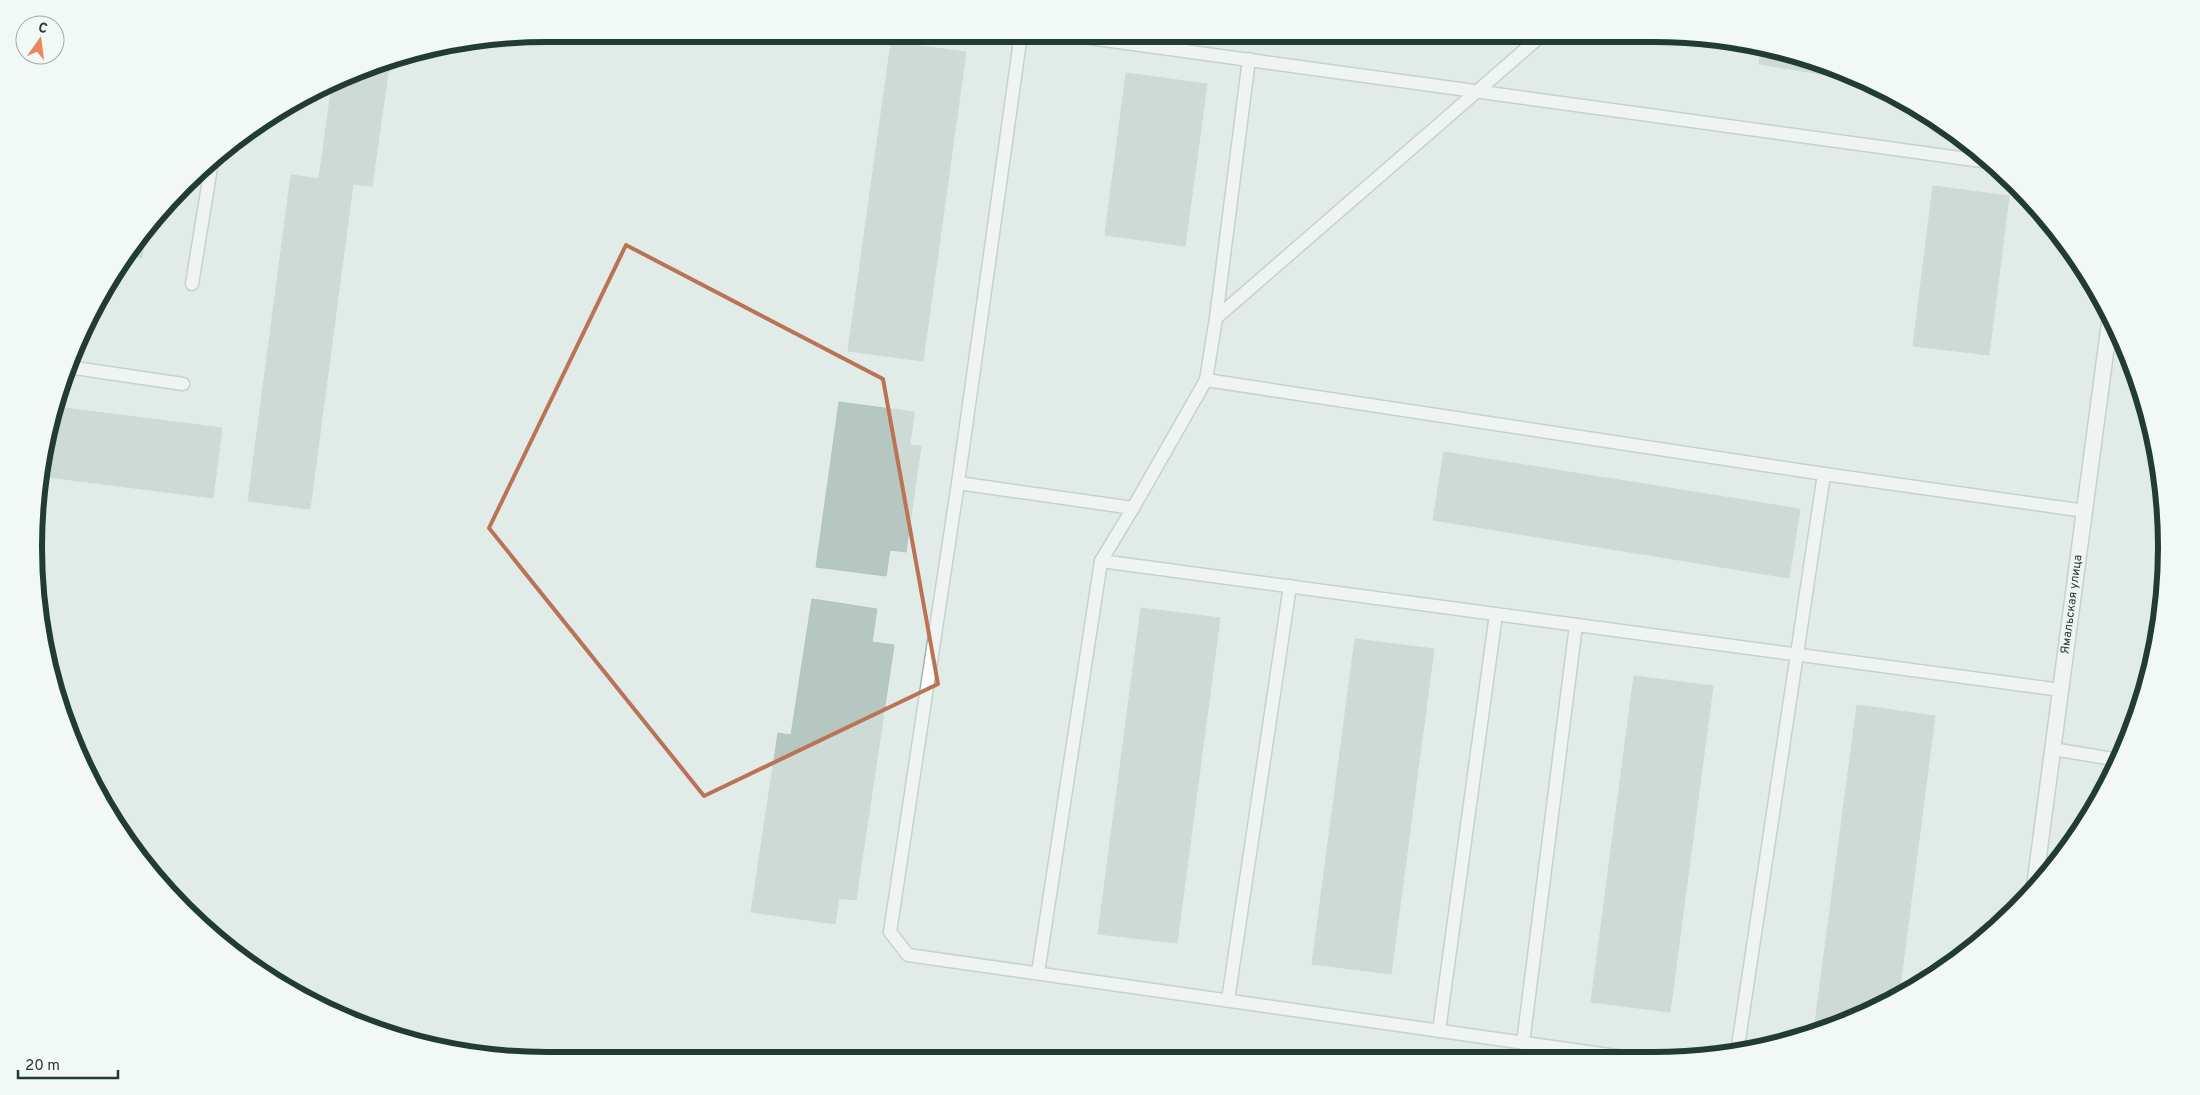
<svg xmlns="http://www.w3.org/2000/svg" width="2200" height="1095" viewBox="0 0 2200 1095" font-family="Overpass,sans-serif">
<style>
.building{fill:#b6c6c0;stroke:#b4c4be}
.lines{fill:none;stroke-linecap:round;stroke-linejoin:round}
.lane-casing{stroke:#a4b3ae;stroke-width:15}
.street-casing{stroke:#a4b3ae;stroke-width:18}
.lane{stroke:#fff;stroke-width:12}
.street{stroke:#fff;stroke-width:15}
.marked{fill:none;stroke:#ba7354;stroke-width:4;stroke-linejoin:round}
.labels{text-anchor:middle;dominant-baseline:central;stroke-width:4.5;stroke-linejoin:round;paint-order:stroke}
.street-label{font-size:12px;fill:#223b35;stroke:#f1f8f5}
.rim{fill:none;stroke:#223b35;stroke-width:6}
</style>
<rect width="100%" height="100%" fill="#e1ebe7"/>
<g class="building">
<path d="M891,42l75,10 -43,309 -75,-10z"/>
<path d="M1762,47l23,4 83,31 -109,-18z"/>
<path d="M390,59l-18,127 -19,-2 -43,325 -62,-8 43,-326 28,4 13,-95z"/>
<path d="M1126,73l81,11 -22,162 -80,-11z"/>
<path d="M1933,186l76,10 -20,159 -76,-9z"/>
<path d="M146,228l-4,30 -17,-2z"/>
<path d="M839,402l75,10 -4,33 11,1 -15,106 -16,-2 -4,26 -70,-9z"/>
<path d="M56,407l166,21 -9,70 -173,-22 4,-29z"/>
<path d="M1444,452l356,57 -11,69 -356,-58z"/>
<path d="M812,599l65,10 -5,33 22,3 -38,255 -17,-2 -4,26 -84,-12 27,-179 13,2z"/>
<path d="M1141,608l79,10 -43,325 -79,-9z"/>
<path d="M1355,639l79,10 -43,325 -79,-10z"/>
<path d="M1634,676l79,10 -43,326 -79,-10z"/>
<path d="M1857,705l78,11 -36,278 -77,38 -8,-1z"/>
</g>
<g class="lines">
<defs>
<g id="lane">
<path d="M1021,34l-63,449 -68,449 18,23 715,102"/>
<path d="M1061,34l928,128"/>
<path d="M1249,59l-33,259 -10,62 -73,128 -32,53 960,129"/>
<path d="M192,284l20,-123"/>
<path d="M1216,318l326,-283"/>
<path d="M68,367l115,17"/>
<path d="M1206,380l618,94 261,37"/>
<path d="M958,483l175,25"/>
<path d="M2053,749l66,11"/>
<path d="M1038,973l63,-412"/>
<path d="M1228,1000l62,-414"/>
<path d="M1439,1031l57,-417"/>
<path d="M1523,1043l53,-418"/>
<path d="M1737,1053l87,-579"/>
</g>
<g id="street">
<path id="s1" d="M2034,890l76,-571"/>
</g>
</defs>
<use href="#lane" class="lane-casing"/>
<use href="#street" class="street-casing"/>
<use href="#lane" class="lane"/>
<use href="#street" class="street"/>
</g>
<path d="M0 0H2200V1095H0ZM626,245l257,134 55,305 -234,112 -215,-268z" fill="#e1ebe7" fill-opacity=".55" fill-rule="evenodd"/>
<path class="marked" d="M626,245l257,134 55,305 -234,112 -215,-268z"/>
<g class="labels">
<g class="street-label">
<text stroke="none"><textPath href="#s1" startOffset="288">Ямальская улица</textPath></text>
</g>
</g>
<path d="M0 0H2200V1095H0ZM547 42H1653A505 505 0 0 1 2158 547V547A505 505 0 0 1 1653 1052H547A505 505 0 0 1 42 547V547A505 505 0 0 1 547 42Z" fill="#f1f8f5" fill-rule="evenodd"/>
<path class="rim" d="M547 42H1653A505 505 0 0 1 2158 547V547A505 505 0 0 1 1653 1052H547A505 505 0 0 1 42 547V547A505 505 0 0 1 547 42Z"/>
<g transform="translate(40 40) rotate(14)"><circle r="24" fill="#f1f8f5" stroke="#9eaca8"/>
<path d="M0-4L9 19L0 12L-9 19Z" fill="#ec865e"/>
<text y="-8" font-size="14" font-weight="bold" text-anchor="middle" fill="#223b35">С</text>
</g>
<path d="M18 1070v8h100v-8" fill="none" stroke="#223b35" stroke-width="2.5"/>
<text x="25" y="1070" font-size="15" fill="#223b35" stroke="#f1f8f5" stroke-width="4" paint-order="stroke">20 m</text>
</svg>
